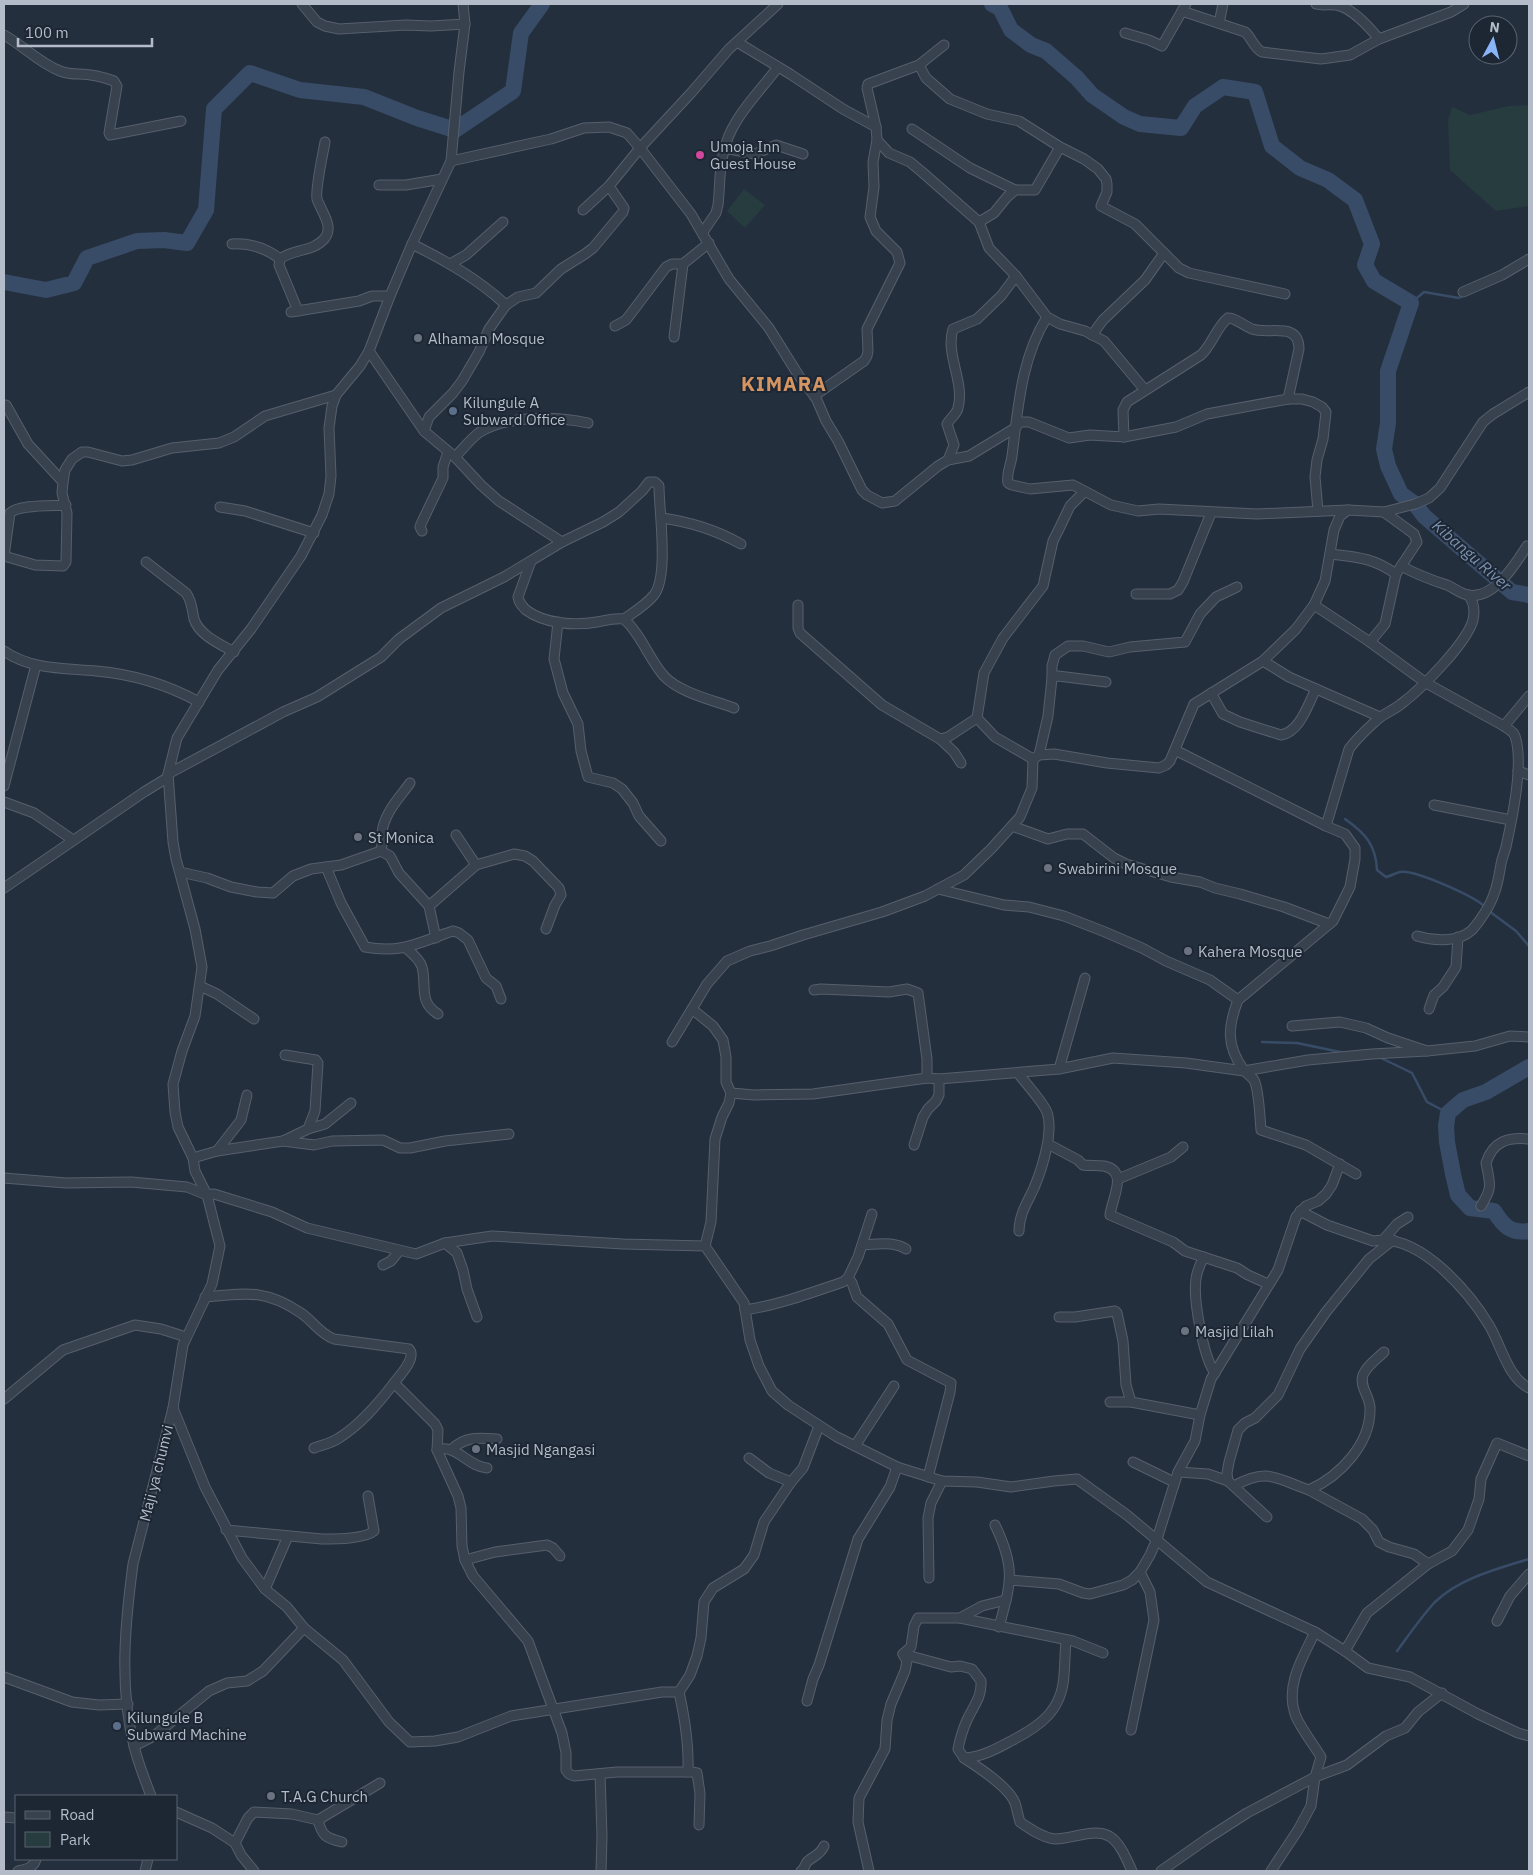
<svg xmlns="http://www.w3.org/2000/svg" width="1533" height="1875" viewBox="0 0 1533 1875" font-family="'IBM Plex Sans',sans-serif">
<style>
.green{fill:#263c3f}
.lines{fill:none;stroke-linecap:round;stroke-linejoin:round}
.stream{stroke:#394c67;stroke-width:2.5}
.river{stroke:#394c67;stroke-width:16}
.street-casing{stroke:#565f6c;stroke-width:11}
.street{stroke:#38414e;stroke-width:9}
.hotel-dot{fill:#d1479c;stroke:#1d2633;stroke-width:2}
.worship-dot{fill:#6b7280;stroke:#1d2633;stroke-width:2}
.service-dot{fill:#5c6f8a;stroke:#1d2633;stroke-width:2}
.labels{text-anchor:middle;dominant-baseline:central;stroke-width:4;stroke-linejoin:round;paint-order:stroke}
.poi-label{font-size:15px;fill:#b4bcc9;stroke:#1d2633;text-anchor:start}
.street-label{font-size:15px;fill:#b4bcc9;stroke:#1d2633}
.water-label{font-size:16px;font-style:italic;fill:#7c92b1;stroke:#1d2633}
.district-label{font-size:20px;font-weight:bold;letter-spacing:1px;fill:#d59563;stroke:#1d2633}
</style>
<rect width="100%" height="100%" fill="#242f3e"/>
<g class="green">
<path d="M1529,105v101l-33,5 -46,-41 -2,-50 4,-13 18,8 39,-9z"/>
<path d="M744,189l21,16 -20,23 -18,-17z"/>
</g>
<g class="lines">
<g class="stream">
<path d="M1411,303l13,-11 35,6 4,-2"/>
<path d="M1345,819c20,14 31,26 32,51l9,7c5,-1 9,-4 14,-5 14,-3 76,25 85,35"/>
<path d="M1489,911l27,20 13,15"/>
<path d="M1262,1042l35,1 48,10"/>
<path d="M1379,1057l33,16 15,29 21,11"/>
<path d="M1397,1651c12,-16 24,-34 38,-49 25,-24 62,-33 94,-43"/>
</g>
<g class="river">
<path d="M992,4l8,4 11,22 20,15 15,6 31,27 15,17 32,22 16,7 41,4 14,-22 28,-19 32,5 17,54 28,22 28,12 27,20 17,44 -7,21 9,16 37,22 -23,68v52l-4,26 4,17 13,28 14,10 9,12 88,76 17,3"/>
<path d="M4,282l42,8 28,-7 13,-25 50,-17 27,-1 23,3 19,-33 8,-101 36,-36 50,17 64,7 53,21 38,12 58,-39 8,-58 21,-29"/>
<path d="M1529,1067l-43,25 -23,8 -15,13 -2,13 1,16 6,32 5,21 12,13 24,3c9,14 16,23 35,20"/>
</g>
<defs>
<g id="street">
<path d="M302,4l15,18 8,4 14,3 67,-4 25,1 34,-2"/>
<path d="M1316,4c7,2 13,0 20,1 15,2 34,23 43,34"/>
<path d="M1182,11l63,21c7,6 8,15 17,20l59,7 29,-4 29,-16 72,-27 13,-8"/>
<path d="M1219,23l4,-19"/>
<path d="M1125,33l24,7 13,6 24,-42"/>
<path d="M4,35c20,11 35,28 56,36 8,3 12,3 19,3 12,0 24,3 35,7l3,5 -8,47 1,2 71,-14"/>
<path d="M737,42l53,32 53,35 33,18"/>
<path d="M919,65l7,13 24,21 37,15 32,7 41,26 24,12 14,10 8,10 1,5v8l-6,14 34,18 44,44 10,5 96,21"/>
<path d="M912,129l58,39 45,22"/>
<path d="M877,140l12,13 21,9 12,10 57,50 10,26 27,28 31,41 13,7 25,7 19,10 41,49"/>
<path d="M724,148l31,6 21,-9 27,9"/>
<path d="M451,161l100,-22 33,-11 25,-1 18,6 13,15 51,66 38,65 40,49 30,48 17,22 10,23 12,20 24,49 5,5 15,8 13,-2 43,-35 10,-6 21,-4 46,-28 5,-6h9l40,16 21,-3 34,2 52,-10 31,-13 81,-15h14l11,3 9,5 4,5 -3,27 -6,21 -2,17 3,34"/>
<path d="M379,185h27l36,-6"/>
<path d="M583,210l26,-24 31,-38 51,-55 38,-44 49,-45"/>
<path d="M979,222l15,-9 13,-16 8,-7h20l25,-43"/>
<path d="M703,232l13,-19 2,-8c2,-16 1,-34 5,-50 6,-35 35,-61 55,-88"/>
<path d="M232,244c17,-1 34,4 48,15"/>
<path d="M412,244c34,17 66,35 94,61"/>
<path d="M450,264l16,-9 37,-33"/>
<path d="M1463,292l39,-17 27,-16"/>
<path d="M298,311l-19,-46 1,-6c12,-10 34,-7 45,-21 9,-12 -4,-27 -8,-39 -2,-10 6,-45 8,-57"/>
<path d="M291,312l68,-11 13,-5h18"/>
<path d="M1047,317c-26,41 -29,92 -35,139 -1,9 -6,17 -4,27l4,2 18,4 43,-4 38,20 27,6 21,-2 98,5 91,-4"/>
<path d="M615,326l11,-6 40,-53 6,-3h11l26,-21"/>
<path d="M1092,335l11,-15 42,-40 19,-27"/>
<path d="M674,337l9,-73"/>
<path d="M369,351l55,80 31,26 26,28 18,16 63,41"/>
<path d="M814,396l50,-35 3,-5 1,-5 -1,-22 33,-66 -3,-11 -21,-21 -6,-14 4,-30 -1,-25 4,-22 -1,-13 -9,-39 1,-4 51,-19 25,-20"/>
<path d="M6,405l22,39 35,38"/>
<path d="M424,431l5,-14 24,-24 9,-12 17,-29 10,-23 17,-24 12,-8 18,-4 25,-24 24,-15 8,-6 30,-36 1,-4 -15,-22"/>
<path d="M1124,437l-1,-27 4,-8 74,-47c11,-10 16,-29 27,-37 5,-1 17,8 24,11 17,6 47,-8 47,20l-11,50"/>
<path d="M455,457c8,-8 16,-19 25,-25 29,-17 76,-16 108,-9"/>
<path d="M948,460l6,-15 -7,-21c3,-6 10,-10 11,-16 7,-27 -13,-53 -5,-79l24,-10 24,-23 15,-20"/>
<path d="M66,505c-13,1 -47,-1 -56,8l-6,43 31,9 28,1 3,-4 1,-49 -5,-20 1,-11 2,-12 7,-11 10,-7h6l34,9 10,-1 40,-12 47,-5 15,-6 31,-21 71,-21"/>
<path d="M220,507l25,4 69,22"/>
<path d="M662,518c29,4 54,12 79,26"/>
<path d="M422,531l-2,-4 1,-3 22,-46v-11l5,-15"/>
<path d="M1330,554c27,3 44,4 66,20"/>
<path d="M531,561l-13,36c1,6 4,9 8,13 19,14 49,16 71,12 11,-2 15,-4 27,-3 17,15 25,40 40,57 16,17 49,24 70,32"/>
<path d="M146,562l40,31c6,8 6,17 8,26 5,16 26,25 40,33"/>
<path d="M1401,566c15,8 30,14 46,19 7,3 14,9 21,10 26,5 48,-32 59,-49"/>
<path d="M1136,594h34l8,-4 5,-8 28,-69"/>
<path d="M798,605v23l2,5 82,72 58,34 8,-2 29,-19"/>
<path d="M1314,605l56,37 56,41 78,43c4,3 9,5 11,10 9,26 -2,79 -8,106 -1,8 -5,15 -6,22 -2,11 -3,20 -7,30 -4,12 -14,27 -22,36 -14,13 -39,11 -55,6"/>
<path d="M558,622l-4,37 9,34 15,31 3,27 7,26 25,6 9,6 11,14 6,13 22,25"/>
<path d="M1370,642l15,-18 11,-50 21,-32 -3,-8 -30,-22"/>
<path d="M4,651c27,19 61,17 92,20 35,3 72,14 103,31"/>
<path d="M1263,661l26,16 91,40"/>
<path d="M1052,678v-12l3,-11 13,-9h15l26,6 21,-5 55,-5 15,-28 16,-17 21,-10"/>
<path d="M1211,693l12,21 17,8 41,13c19,-3 27,-31 35,-46"/>
<path d="M1504,726l25,-30"/>
<path d="M940,739l14,13 7,11"/>
<path d="M1175,750l151,76 19,8 10,14v11l-5,28 -17,34 -95,79c-10,26 -12,45 5,69 3,4 8,7 11,11 5,9 6,39 7,50l45,15 50,29"/>
<path d="M1039,755l9,-39 4,-38 6,-2 48,6"/>
<path d="M1033,759l-38,-22 -18,-19 7,-45 19,-35 40,-52 10,-45 7,-14 10,-21 14,-14"/>
<path d="M1518,771l11,4"/>
<path d="M168,774l115,-62 34,-15 64,-40 18,-18 42,-31 63,-31 58,-35 41,-20 16,-10 23,-21 7,-9h6l4,4c0,25 10,90 -5,109 -8,10 -20,17 -30,24"/>
<path d="M4,786l32,-121"/>
<path d="M4,802l30,11 39,27"/>
<path d="M1434,805l77,15"/>
<path d="M1012,826l36,13 19,-5h16l31,24 12,6 45,13 29,5 15,6 25,6 44,13 45,17"/>
<path d="M1326,826l23,-77c8,-11 19,-21 29,-30 7,-6 16,-9 23,-15 19,-14 66,-61 72,-84 2,-9 1,-18 -5,-25"/>
<path d="M456,835l20,30"/>
<path d="M381,851l9,5 9,17 30,33"/>
<path d="M326,867l15,36 24,44c38,7 54,-5 88,-16l6,2 9,7 18,38 10,8 5,13"/>
<path d="M180,872l27,6 24,9 26,5 16,1 20,-17 18,-7 30,-4 40,-14c2,-8 0,-16 2,-24 4,-17 17,-30 27,-44"/>
<path d="M4,888l140,-96 23,-14"/>
<path d="M938,889l66,16 25,2 35,9 41,16 37,16 24,13 44,19 28,20"/>
<path d="M436,938l-7,-32 47,-41 38,-11 11,2 8,5 26,27 2,7 -6,10 -9,24"/>
<path d="M406,948c6,5 14,12 16,19 5,18 -4,35 16,47"/>
<path d="M200,986l17,8 37,25"/>
<path d="M814,990l7,-1 68,3 18,-3 11,4 9,66v19"/>
<path d="M692,1009l21,17 10,14 3,17v25l5,11 -2,10 -7,14 -7,22 -4,83 -6,24"/>
<path d="M1429,1009l5,-14 9,-8 13,-20 2,-30"/>
<path d="M1292,1026l48,-4 26,6 22,10 39,13 48,-5 35,-10 19,1"/>
<path d="M672,1042l35,-58 20,-23 23,-10 20,-5 33,-11 79,-23 43,-16 39,-21 27,-26 29,-32 12,-29 1,-29 6,-4 15,-1 53,9 52,5 7,-3 4,-4 24,-57 69,-43 33,-32 18,-24 11,-24 9,-51 6,-14 8,-6 36,2 31,-8 14,-6 11,-10 43,-66 10,-8 36,-22"/>
<path d="M285,1055l31,5 2,3 -3,48 -7,18"/>
<path d="M1059,1069l26,-91"/>
<path d="M1018,1073c8,11 21,24 28,37 9,19 -4,59 -12,78 -7,15 -15,27 -15,43"/>
<path d="M731,1093l23,2 59,-1 114,-16 12,1 120,-10 54,-11 73,5 58,8 64,-11 64,-6 55,-3"/>
<path d="M283,1141l25,-12 17,-5 26,-21"/>
<path d="M1048,1144l30,16 5,5c7,1 14,0 21,1 25,5 8,32 6,49l63,27 12,9 52,17 11,7 20,9"/>
<path d="M914,1145l9,-28 5,-8 8,-8 3,-6v-16"/>
<path d="M217,1151l24,-31 6,-25"/>
<path d="M193,1158l24,-7 66,-10 31,4 18,-4 51,-1 17,8h10l35,-7 64,-7"/>
<path d="M4,1178l62,5 65,-1 56,5 20,8 7,-1 58,18 35,16 109,26 29,-11 47,-7 131,8 82,2 39,57 6,37 9,26 13,25 16,14 49,32 60,30 45,14 35,1 34,5 43,-6 23,-2 50,36 80,67 108,50 30,19 23,17 42,9 68,37 40,19 11,3"/>
<path d="M1118,1179l53,-22 12,-10"/>
<path d="M1481,1206c12,-19 9,-22 5,-43 7,-22 22,-26 43,-24"/>
<path d="M1300,1211l27,14 46,16 10,-1 14,-16 11,-7"/>
<path d="M872,1214l-14,43 -10,21 4,5 5,14 31,27 19,36 44,23 -1,9 -22,85"/>
<path d="M1383,1240c41,0 86,52 106,85 12,20 19,53 40,63"/>
<path d="M445,1243l12,10 6,17 4,19 10,28"/>
<path d="M862,1245c14,-1 32,-4 44,4"/>
<path d="M1204,1257c-4,7 -7,14 -8,22 -3,19 7,78 19,94"/>
<path d="M383,1265l8,-4 8,-10"/>
<path d="M205,1297c41,-4 61,-8 96,16 13,9 18,20 33,26l75,10c8,9 -9,26 -15,34l41,41 3,6 -1,20 21,46 3,12 1,38 3,14 8,16 55,65 34,92 4,20v17l3,4 5,2 43,-4h75l5,1 3,20 -1,32"/>
<path d="M745,1310c34,-5 65,-17 98,-28l5,-4"/>
<path d="M1059,1317h16l40,-6 2,2 6,28 3,44 5,17"/>
<path d="M4,1399l59,-49 72,-25 26,4 25,8"/>
<path d="M1110,1402h21l69,13"/>
<path d="M173,1408l32,79 37,71 23,31 22,18 17,21 39,32 46,62 21,20 25,-1 23,-4 53,-21 151,-24h17l11,-17 7,-19 4,-18 3,-36 9,-14 31,-19 10,-14 10,-33 27,-40 12,-14 16,-42"/>
<path d="M855,1446l39,-60"/>
<path d="M314,1448c8,-3 18,-5 25,-10 22,-14 39,-34 55,-55"/>
<path d="M452,1449c14,-13 27,-11 45,-10"/>
<path d="M437,1450c19,-7 31,17 50,18"/>
<path d="M749,1458l20,15 22,9"/>
<path d="M1133,1462l41,20"/>
<path d="M1178,1472l30,2 20,7 39,36"/>
<path d="M1228,1481l-1,-8 2,-11 9,-32 7,-7 10,-5 23,-23 22,-46 26,-37 43,-53 24,-19"/>
<path d="M1234,1486c34,-19 42,-7 75,4 31,-14 62,-46 61,-82 0,-12 -11,-21 -7,-33 4,-10 14,-16 21,-23"/>
<path d="M1309,1490l53,29 11,11 6,12 10,5 25,7 14,10"/>
<path d="M995,1525c21,43 16,58 4,102"/>
<path d="M226,1530l96,9c13,0 43,0 52,-8l-6,-35"/>
<path d="M465,1560l30,-8 52,-7 6,3 7,8"/>
<path d="M929,1578l-1,-60 3,-15 11,-22"/>
<path d="M1010,1580l49,4 24,9 7,1 33,-9 9,-5 8,-8 10,-17 7,-16 21,-67 17,-31 5,-26 11,-36 67,-109 18,-53 10,-11 12,-5 8,-7 6,-9 8,-21"/>
<path d="M265,1589l23,-53"/>
<path d="M960,1618l22,-12 24,-6"/>
<path d="M1497,1621l13,-25 19,-22"/>
<path d="M1345,1651l22,-38 61,-49 24,-13 16,-21 11,-31 2,-20 16,-36 32,13"/>
<path d="M903,1654l48,13 9,-1 12,3 9,12c1,16 -7,24 -13,37 -5,10 -8,21 -10,31l6,9c18,-1 32,-9 47,-17 29,-15 51,-30 53,-66 1,-12 1,-23 2,-35"/>
<path d="M4,1677l68,25 27,3 29,-1"/>
<path d="M679,1692c6,27 10,52 9,80"/>
<path d="M807,1701l6,-22 6,-14 39,-126 32,-52 7,-20"/>
<path d="M1131,1730l23,-110 -4,-28 -10,-20"/>
<path d="M134,1746l20,-10 55,-45 18,-8 20,-2 16,-10 41,-43"/>
<path d="M964,1758c14,9 45,29 51,45 2,6 3,13 5,19 10,7 23,16 35,17 17,0 38,-11 54,-3 11,6 18,24 23,35"/>
<path d="M600,1774l2,62 -1,35"/>
<path d="M151,1796c-6,-16 -13,-33 -17,-50 -15,-60 -9,-122 -1,-182l40,-156 10,-63 29,-61 8,-38 -13,-51 -12,-24 -2,-13 -15,-31 -3,-15 -2,-28 9,-33 13,-35 7,-49 -7,-38 -19,-70 -3,-17 -5,-68 9,-36 41,-68 33,-41 50,-73 21,-41 7,-21 2,-18 -2,-48 3,-22 4,-11 24,-29 9,-15 21,-55 22,-52 39,-83 8,-89 6,-48 -2,-20"/>
<path d="M176,1812l36,16 23,15 6,12 13,16"/>
<path d="M4,1817l12,1"/>
<path d="M318,1820c4,16 8,18 24,22"/>
<path d="M235,1843l13,-25 6,-6 38,2 26,6 62,-37"/>
<path d="M18,1871c8,-2 16,-3 18,-12"/>
<path d="M145,1871l3,-12"/>
<path d="M801,1871c5,-3 3,-7 7,-10 7,-6 12,-6 16,-15"/>
<path d="M869,1871l-11,-49 1,-24 26,-49 2,-29 4,-16 14,-33 2,-10 -4,-7 8,-7 3,-21 4,-8h42l113,23 30,12"/>
<path d="M1161,1871l47,-33 39,-25 68,-36 6,-20c-7,-12 -22,-31 -26,-43 -10,-29 8,-57 20,-82"/>
<path d="M1271,1871l27,-41 13,-24 4,-29 32,-12 39,-29 19,-8 13,-16 24,-19"/>
</g>
</defs>
<use href="#street" class="street-casing"/>
<use href="#street" class="street"/>
</g>
<circle class="hotel-dot" cx="700" cy="155" r="5"/>
<g class="worship-dot">
<circle cx="418" cy="338" r="5"/>
<circle cx="358" cy="837" r="5"/>
<circle cx="1048" cy="868" r="5"/>
<circle cx="1188" cy="951" r="5"/>
<circle cx="1185" cy="1331" r="5"/>
<circle cx="476" cy="1449" r="5"/>
<circle cx="271" cy="1796" r="5"/>
</g>
<g class="service-dot">
<circle cx="453" cy="411" r="5"/>
<circle cx="117" cy="1726" r="5"/>
</g>
<g class="labels">
<g class="poi-label">
<text x="710" y="146">Umoja Inn<tspan x="710" dy="17">Guest House</tspan></text>
<text x="428" y="338">Alhaman Mosque</text>
<text x="463" y="402">Kilungule A<tspan x="463" dy="17">Subward Office</tspan></text>
<text x="368" y="837">St Monica</text>
<text x="1058" y="868">Swabirini Mosque</text>
<text x="1198" y="951">Kahera Mosque</text>
<text x="1195" y="1331">Masjid Lilah</text>
<text x="486" y="1449">Masjid Ngangasi</text>
<text x="127" y="1717">Kilungule B<tspan x="127" dy="17">Subward Machine</tspan></text>
<text x="281" y="1796">T.A.G Church</text>
</g>
<g class="street-label">
<text transform="translate(156 1473) rotate(-76)">Maji ya chumvi</text>
</g>
<g class="water-label">
<text transform="translate(1472 555) rotate(41)">Kibangu River</text>
</g>
<g class="district-label">
<text x="784" y="383">KIMARA</text>
</g>
</g>
<rect width="1533" height="1875" fill="none" stroke="#b4bcc9" stroke-width="10"/>
<rect x="15" y="1795" width="162" height="65" fill="#1d2633" stroke="#59626f"/>
<rect x="25" y="1811" width="25" height="8" fill="#38414e" stroke="#59626f"/>
<text x="60" y="1820" font-size="15" fill="#b4bcc9">Road</text>
<rect x="25" y="1832" width="25" height="15" fill="#263c3f" stroke="#59626f"/>
<text x="60" y="1845" font-size="15" fill="#b4bcc9">Park</text>
<g transform="translate(1493 40) rotate(7)"><circle r="24" fill="#1d2633" stroke="#59626f"/>
<path d="M0-4L9 19L0 12L-9 19Z" fill="#8ab4f8"/>
<text y="-8" font-size="14" font-weight="bold" text-anchor="middle" fill="#b4bcc9">N</text>
</g>
<path d="M18 38v8h134v-8" fill="none" stroke="#b4bcc9" stroke-width="2.5"/>
<text x="25" y="38" font-size="15" fill="#b4bcc9" stroke="#1d2633" stroke-width="4" paint-order="stroke">100 m</text>
</svg>
